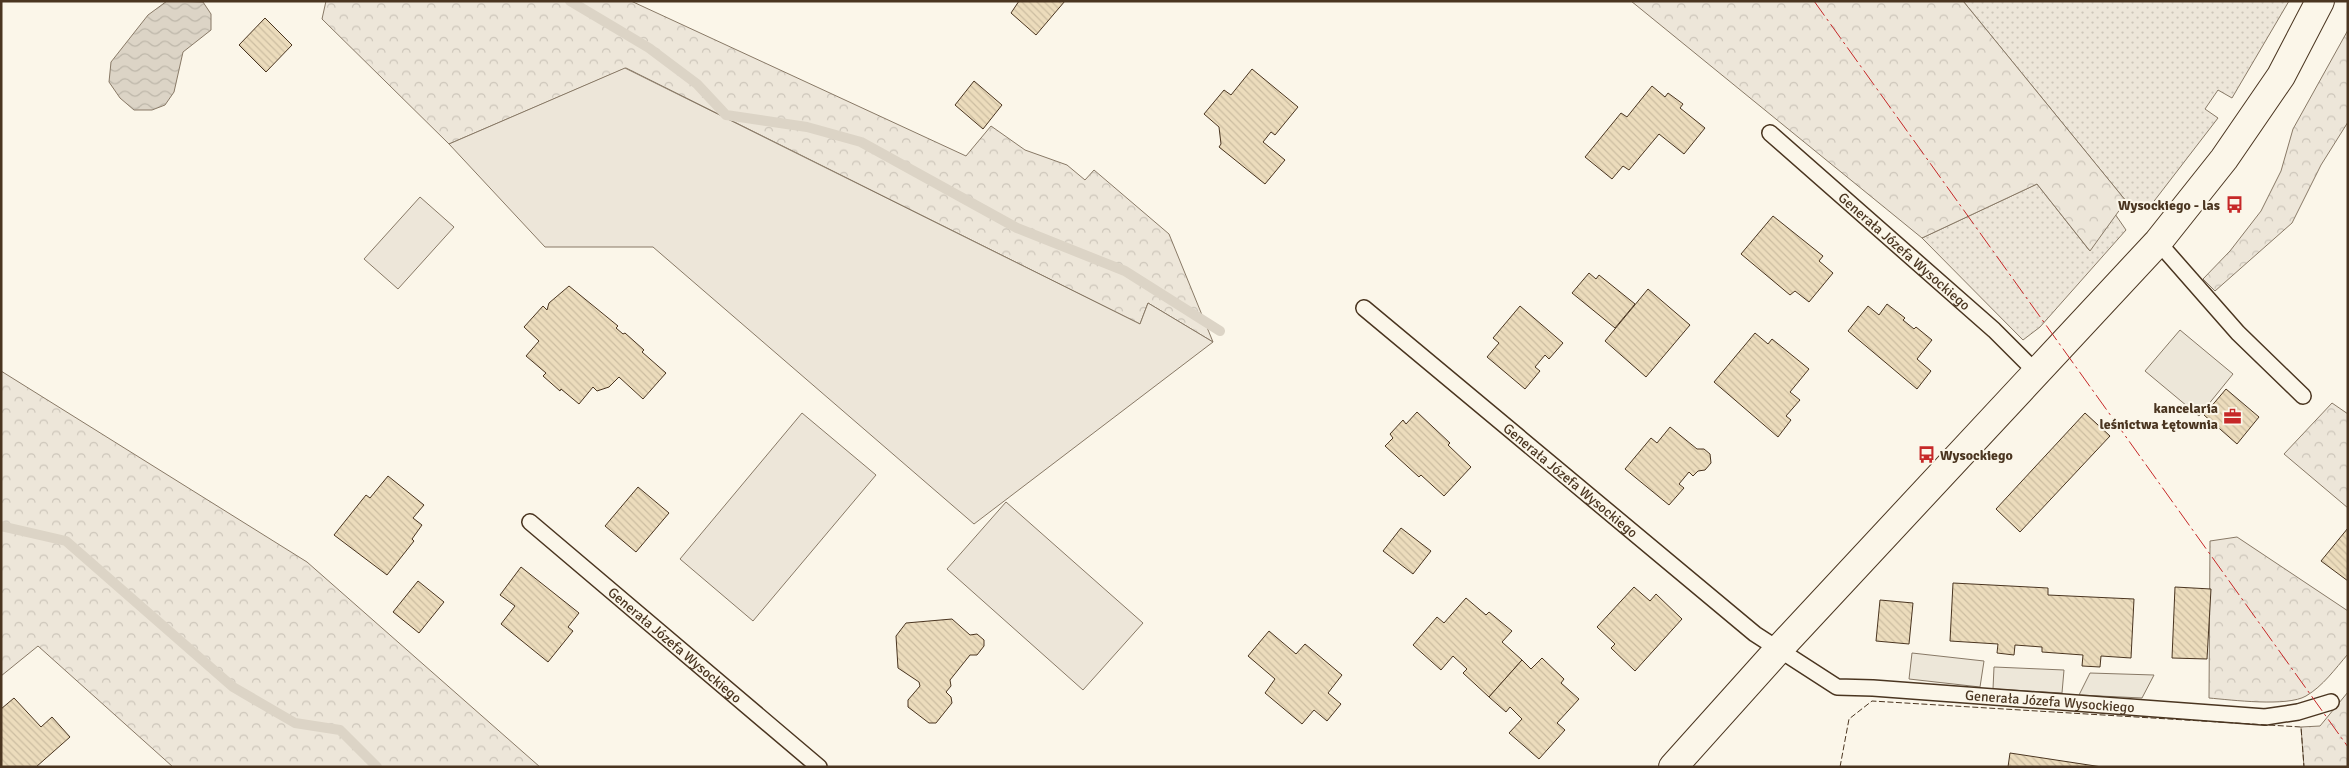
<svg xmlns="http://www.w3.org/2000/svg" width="2349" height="768" viewBox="0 0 2349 768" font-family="Signika,sans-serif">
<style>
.grass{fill:url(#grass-dots);stroke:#887966}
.forest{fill:url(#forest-crowns);stroke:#887966}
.green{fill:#ede6d9;stroke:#887966}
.parking{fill:#ede7d9;stroke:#887966}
.water{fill:url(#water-waves);stroke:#887966}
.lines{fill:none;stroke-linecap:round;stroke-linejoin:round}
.stream{stroke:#dcd4c6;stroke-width:10}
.building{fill:url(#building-back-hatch);stroke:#4a3520}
.lane-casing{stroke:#4a3520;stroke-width:18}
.secondary-casing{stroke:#4a3520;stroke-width:30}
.lane{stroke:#fbf6e9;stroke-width:15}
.secondary{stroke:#fbf6e9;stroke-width:28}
.fence{stroke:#4a3520;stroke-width:1;stroke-dasharray:6 2.5;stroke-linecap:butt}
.power{stroke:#c62828;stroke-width:1;stroke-dasharray:18 4 2.5 4;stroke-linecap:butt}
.labels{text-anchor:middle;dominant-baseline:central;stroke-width:4;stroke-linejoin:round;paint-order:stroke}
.poi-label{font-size:14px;font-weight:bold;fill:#4a3520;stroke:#fbf6e9;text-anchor:end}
.street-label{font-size:14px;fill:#4a3520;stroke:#fbf6e9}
</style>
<defs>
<pattern id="grass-dots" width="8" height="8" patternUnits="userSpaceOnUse" patternTransform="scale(1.25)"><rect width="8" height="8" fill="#ede6d9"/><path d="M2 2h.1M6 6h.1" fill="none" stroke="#cdc6ba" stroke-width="1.8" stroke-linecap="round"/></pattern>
<pattern id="forest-crowns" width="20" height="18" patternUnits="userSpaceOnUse" patternTransform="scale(1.25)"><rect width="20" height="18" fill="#ede6d9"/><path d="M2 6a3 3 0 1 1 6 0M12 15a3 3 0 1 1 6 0" fill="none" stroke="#cdc6ba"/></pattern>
<pattern id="water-waves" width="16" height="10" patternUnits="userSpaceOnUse" patternTransform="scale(1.25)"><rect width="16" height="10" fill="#dcd4c6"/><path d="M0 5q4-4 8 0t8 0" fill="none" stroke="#beb7aa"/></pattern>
<pattern id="building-back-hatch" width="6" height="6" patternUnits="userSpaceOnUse" patternTransform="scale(1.25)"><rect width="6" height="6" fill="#ecdcbc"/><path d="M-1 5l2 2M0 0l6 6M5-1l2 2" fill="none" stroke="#ccbda1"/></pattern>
</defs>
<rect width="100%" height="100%" fill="#fbf6e9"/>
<g class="grass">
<path d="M1963,1h326l-57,97 -14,-8 -13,19 13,9 -70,91 -22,-8z"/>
<path d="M2037,184l52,66 26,-36 11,16 -86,97 -17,13 -101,-102z"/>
</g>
<g class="forest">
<path d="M326,1h305l335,155 25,-30 34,24 42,15 18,15 9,-10 75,64 44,108 -65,-39 -8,21 -514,-256 -177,76 -127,-125z"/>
<path d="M1631,1h332l163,200 -36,50 -53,-67 -115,54z"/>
<path d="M2348,30v92l-27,43 -29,58 -77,68 -12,-12 27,-28 31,-40 20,-40 12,-42z"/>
<path d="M1,371l306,191 233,205h-367l-135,-121 -37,30z"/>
<path d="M2332,403l16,11v94l-64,-54z"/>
<path d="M2237,537l111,74v43c-13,15 -25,32 -42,42 -19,11 -74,4 -97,2l1,-157z"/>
<path d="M2348,692v75h-44l-3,-40 19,-1z"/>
</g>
<g class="green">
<path d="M625,68l515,256 8,-21 65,39 -239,182 -321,-277h-108l-96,-103z"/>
<path d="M420,197l34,30 -56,62 -34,-30z"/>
<path d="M802,413l74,62 -123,146 -73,-62z"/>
<path d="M1006,502l137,121 -60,67 -136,-121z"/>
</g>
<g class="parking">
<path d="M2180,330l53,44 -34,42 -54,-45z"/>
<path d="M1912,653l72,8 -4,26 -71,-8z"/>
<path d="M1994,667l70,3 -2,23 -69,-4z"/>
<path d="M2090,673l64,2 -12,23 -63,-3z"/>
</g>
<path class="water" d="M167,1l36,1 8,12v16l-28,22 -9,40 -9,13 -13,5h-18l-14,-12 -11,-16 2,-20 37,-47z"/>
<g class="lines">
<g class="stream">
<path d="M570,1l79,47 48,36 29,31 81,12 54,15 156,86 108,43 95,60"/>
<path d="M1,526l65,15 167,146 62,36 45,7 37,37"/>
</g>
</g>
<g class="building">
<path d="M1019,1h46l-29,34 -25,-22z"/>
<path d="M265,18l27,27 -26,27 -27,-27z"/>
<path d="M1252,69l46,38 -23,28 -4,-3 -8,10 22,18 -20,24 -46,-37 2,-3 -2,-17 -15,-13 20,-24 7,5z"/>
<path d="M974,81l28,24 -19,24 -28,-24z"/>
<path d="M1652,86l13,11 3,-4 15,11 -3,4 25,20 -21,26 -25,-20 -30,36 -6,-4 -11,13 -27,-22 36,-44 6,4z"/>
<path d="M1773,216l50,40 -4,5 14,12 -24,29 -14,-11 -5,4 -49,-41z"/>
<path d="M1589,273l7,6 3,-4 36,29 -20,24 -43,-35z"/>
<path d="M569,286l49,40 -2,2 7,6 2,-1 19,17 -2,2 24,21 -23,26 -24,-22 -10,10 -12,4 -4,-4 -14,17 -18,-15 -1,2 -17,-15 3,-3 -20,-17 13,-15 -15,-14 19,-21 4,4 2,-7z"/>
<path d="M1648,289l42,36 -44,52 -41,-36z"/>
<path d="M1887,304l18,14 -2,2 11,9 2,-2 16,13 -15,19 14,12 -14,18 -69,-58 20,-25 11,9z"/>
<path d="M1520,306l43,37 -14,16 -4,-4 -10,12 5,4 -15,18 -38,-32 12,-14 -6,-5z"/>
<path d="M1755,333l13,11 4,-5 37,30 -19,23 10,8 -14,16 5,4 -13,17 -64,-55z"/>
<path d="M2226,389l33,28 -22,27 -33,-29z"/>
<path d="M1417,412l33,31 -2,2 23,22 -27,29 -23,-21 -2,2 -34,-31 8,-8 -3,-4 13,-14 3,4z"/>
<path d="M2085,413l25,23 -90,96 -24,-23z"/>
<path d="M1670,427l27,22h7l6,5 1,9 -6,7 -7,1 -5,5 -4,-4 -10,12 5,4 -15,17 -44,-36 26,-31 6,5z"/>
<path d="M388,476l36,29 -11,13 9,7 -10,14 2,2 -27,34 -53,-40 32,-40 4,3z"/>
<path d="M638,487l31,26 -33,39 -31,-26z"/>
<path d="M1401,528l30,23 -18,23 -30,-23z"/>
<path d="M2348,528v53l-27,-20z"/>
<path d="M521,567l58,46 -11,14 5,4 -25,31 -47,-38 14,-18 -15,-11z"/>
<path d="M418,581l26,21 -25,31 -26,-21z"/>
<path d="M1953,583l95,5v7l86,4 -3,59 -30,-2 -1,11 -18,-1 1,-11 -41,-3v-5l-27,-2 -1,10 -17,-2 1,-9 -48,-3z"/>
<path d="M1634,587l16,14 6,-7 26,25 -47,52 -24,-23 4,-4 -18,-17z"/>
<path d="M2175,587l36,2 -4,70 -35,-1z"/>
<path d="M1466,598l20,17 3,-3 23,19 -10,11 20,18 -33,37 -26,-24 4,-4 -14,-13 -12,14 -28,-25 24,-28 7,6z"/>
<path d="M1880,600l33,3 -4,41 -33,-3z"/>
<path d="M952,619l18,16 7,-1 7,6v6l-7,9h-7l-20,25 1,6 -5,6 5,5 1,6 -16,20h-7l-21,-16v-7l12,-14 -1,-4 -21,-14 -2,-32 10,-13z"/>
<path d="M1269,631l27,23 9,-10 37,31 -14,18 13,11 -14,17 -13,-11 -12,14 -37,-31 10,-14 -27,-23z"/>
<path d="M1542,658l22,21 -3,4 18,16 -22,24 8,7 -26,29 -30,-26 13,-14 -12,-12 -4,5 -17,-15 33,-37 9,9z"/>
<path d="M14,698l27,29 11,-10 18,20 -34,30h-35v-58z"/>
<path d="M2010,753l92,14h-94z"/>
</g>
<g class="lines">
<defs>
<g id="lane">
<path id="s1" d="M1770,133l224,197 42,42"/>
<path d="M2158,242l80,91 65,63"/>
<path id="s2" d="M1364,308l391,326 82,53 36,1 392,29 33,-5 33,-10"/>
<path id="s3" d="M530,522l289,245"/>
</g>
<path id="secondary" d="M1673,767l105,-117 380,-408 66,-83 57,-83 39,-75"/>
</defs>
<use href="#lane" class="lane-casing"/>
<use href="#secondary" class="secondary-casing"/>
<use href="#lane" class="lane"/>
<use href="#secondary" class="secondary"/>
<path class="fence" d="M1840,767l9,-48 23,-18 429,26 3,40"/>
<path class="power" d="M1814,1l534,746"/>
</g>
<defs>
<symbol id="bus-bare" viewBox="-9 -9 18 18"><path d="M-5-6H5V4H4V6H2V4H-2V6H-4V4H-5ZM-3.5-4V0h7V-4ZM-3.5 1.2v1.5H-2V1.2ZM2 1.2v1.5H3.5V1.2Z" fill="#c62828" stroke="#fbf6e9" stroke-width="2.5" paint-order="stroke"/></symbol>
<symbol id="office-bare" viewBox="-9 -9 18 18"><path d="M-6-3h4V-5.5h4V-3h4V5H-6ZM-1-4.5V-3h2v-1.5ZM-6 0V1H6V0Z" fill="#c62828" stroke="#fbf6e9" stroke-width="2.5" paint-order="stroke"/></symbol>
</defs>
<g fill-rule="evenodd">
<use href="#bus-bare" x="2222" y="192" width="25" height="25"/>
<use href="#office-bare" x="2220" y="404" width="25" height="25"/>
<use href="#bus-bare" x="1914" y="442" width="25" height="25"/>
</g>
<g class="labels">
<g class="poi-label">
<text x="2220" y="205">Wysockiego - las</text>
<text x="2218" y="408">kancelaria<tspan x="2218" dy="16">leśnictwa Łętownia</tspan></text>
<text x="1940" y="455" text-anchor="start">Wysockiego</text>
</g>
<g class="street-label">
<text stroke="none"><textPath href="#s1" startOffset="179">Generała Józefa Wysockiego</textPath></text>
<text stroke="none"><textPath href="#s2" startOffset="269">Generała Józefa Wysockiego</textPath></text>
<text stroke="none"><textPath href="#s3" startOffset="190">Generała Józefa Wysockiego</textPath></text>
<text stroke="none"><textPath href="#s2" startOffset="820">Generała Józefa Wysockiego</textPath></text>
</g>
</g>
<rect width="2349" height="768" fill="none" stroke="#4a3520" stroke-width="5"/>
</svg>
